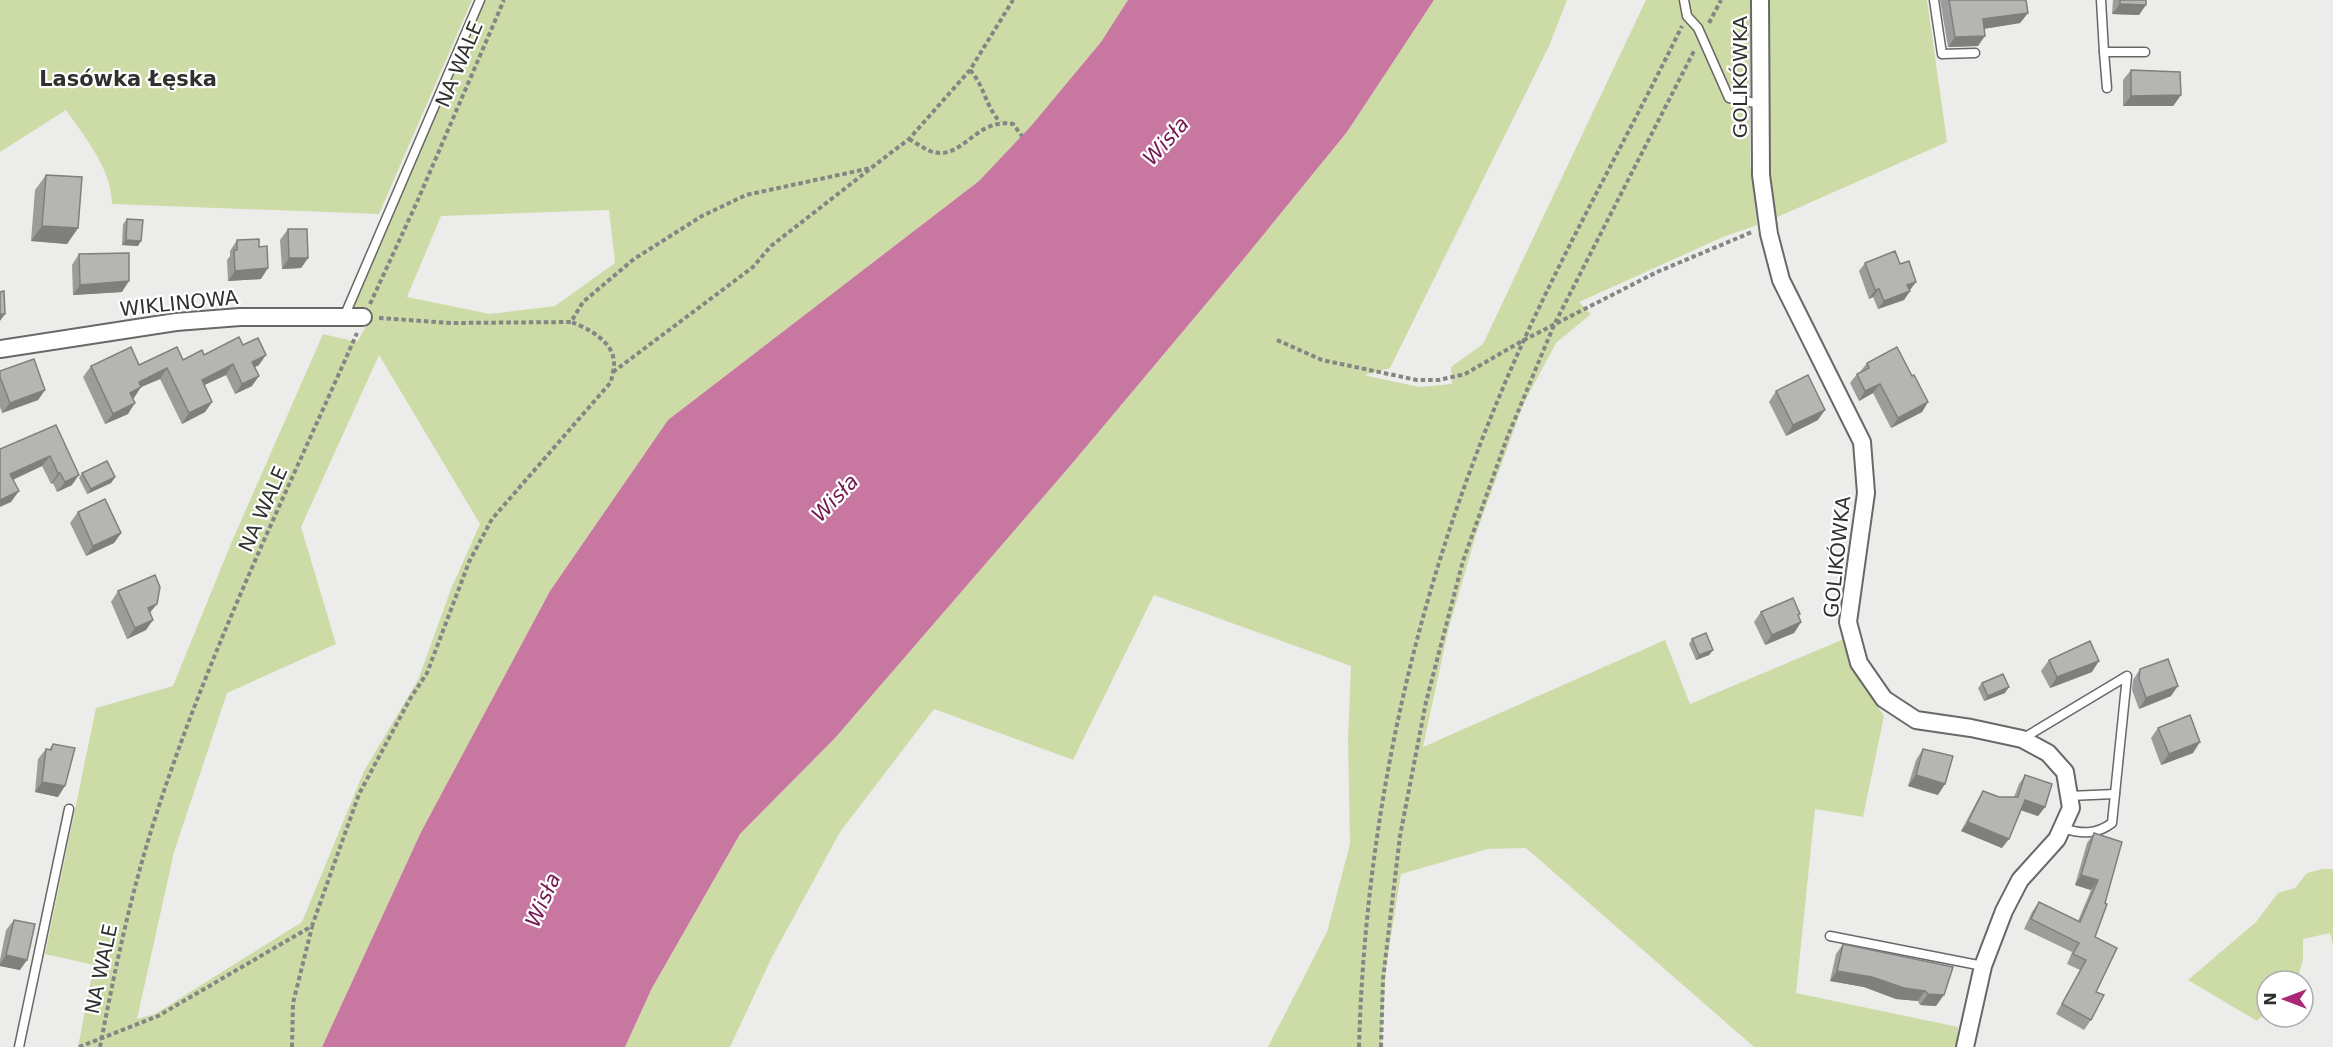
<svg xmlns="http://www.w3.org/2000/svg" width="2333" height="1047" viewBox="0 0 2333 1047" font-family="'DejaVu Sans',sans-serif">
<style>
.green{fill:#cddba7;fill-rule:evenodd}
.water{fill:#c777a0}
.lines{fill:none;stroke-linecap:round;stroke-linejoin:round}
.lane-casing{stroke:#686866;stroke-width:11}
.street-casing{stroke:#686866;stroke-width:20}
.path{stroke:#858584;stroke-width:4;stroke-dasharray:4.5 3;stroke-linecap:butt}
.lane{stroke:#fff;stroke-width:8}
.street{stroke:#fff;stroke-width:16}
.wall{fill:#9c9d9a}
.shaded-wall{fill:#7f7f7d}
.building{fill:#b5b6b3;stroke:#7f7f7d;stroke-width:1.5}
.labels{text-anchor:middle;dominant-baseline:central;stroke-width:4.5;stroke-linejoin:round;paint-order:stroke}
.street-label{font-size:20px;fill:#30302f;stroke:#fff}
.neighbourhood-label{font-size:21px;font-weight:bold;fill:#30302f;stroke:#fff}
.water-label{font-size:21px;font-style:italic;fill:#751650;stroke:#fff}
</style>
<rect width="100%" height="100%" fill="#ecedea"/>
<g class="green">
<path d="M0,0h472l-93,214 -267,-10c0,-34 -27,-67 -46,-94l-66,42z"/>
<path d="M485,0h643l-27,42 -70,84 -52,55 -311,239 -118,171 -129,241 -99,215h-244l16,-82 -49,-11 51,-246 77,-22 57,-140 93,-212 34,8 11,-19 -15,-17zM609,210l6,53 -60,43 -65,8 -83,-17 34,-81zM379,355l101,169 -29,65 -33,91 -54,91 -62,151 -147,92 -18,5 37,-167 53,-159 109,-49 -35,-117z"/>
<path d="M1434,0h133l-18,46 -159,322 -26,7 55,12 33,-3 -1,-17 32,-23 163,-344h104v162l7,63 -34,12 -144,65 12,12 -35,29 -33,62 -46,126 -29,100 -25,116 242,-107 25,64 154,-65 12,35 28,42 -21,101 -48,-8 -19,184 162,34 -1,20h-203l-228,-199 -38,1 -87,25 -15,93 -5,80h-113l59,-115 23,-88 -2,-105 3,-73 -197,-71 -81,165 -139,-51 -94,123 -68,125 -42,90h-105l27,-59 88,-154 95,-96 235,-272 172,-205 105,-129z"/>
<path d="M1768,0h159l20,142 -172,76 -6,-43z"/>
<path d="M2323,869h10v77l-3,-13 -27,6v20l-6,22h-30v31l-10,9 -69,-41 68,-58 22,-29 17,-5 12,-15z"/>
</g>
<path class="water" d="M1128,0h306l-87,132 -105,129 -172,205 -235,272 -95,96 -88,154 -27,59h-303l99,-215 129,-241 118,-171 311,-239 52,-55 70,-84z"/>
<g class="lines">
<defs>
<g id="lane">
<path d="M1684,0l3,16 11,12 31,70 32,6"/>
<path d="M1934,0l8,54 33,-1"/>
<path d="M2101,0l3,52h41"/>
<path d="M2104,52l3,36"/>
<path d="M344,317l136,-317"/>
<path d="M2022,739l105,-63 -15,147c-16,12 -31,11 -50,5"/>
<path d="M2069,796l46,-2"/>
<path d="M1830,936l153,30"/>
<path d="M19,1047l50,-238"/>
</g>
<g id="street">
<path d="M1760,0l1,175 8,59 12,46 81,162 4,51 -18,129 11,41 25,36 32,21 55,8 51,11 26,14 17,19 6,36 -14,31 -37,41 -16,31 -21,55 -18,81"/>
<path d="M0,349l176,-27 64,-5h123"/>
</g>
</defs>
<use href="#lane" class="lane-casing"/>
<use href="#street" class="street-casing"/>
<g class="path">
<path d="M1709,23l12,-23"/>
<path d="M970,70c14,15 15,35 30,52"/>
<path d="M909,139c7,4 14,9 21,12 32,12 45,-34 83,-27l9,12"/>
<path d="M370,304l47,-102 87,-202"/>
<path d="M379,318l72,5 120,-1 12,-20 51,-43 68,-43 44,-21 125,-27 38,-29 61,-69 43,-70"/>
<path d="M1277,340l45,20 95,20h22l26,-6 59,-34 133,-68 95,-40"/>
<path d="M613,372l140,-105 18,-21 99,-77"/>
<path d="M79,1047l79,-31 154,-90 47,-132 51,-95 17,-26 42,-111 23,-43 119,-137c1,-6 3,-13 3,-19 0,-21 -26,-35 -43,-41"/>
<path d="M100,1047c14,-73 29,-145 51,-216 53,-171 134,-334 206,-498"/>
<path d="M292,1047l1,-44 19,-76"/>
<path d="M1359,1047c6,-220 52,-436 136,-640 53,-131 125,-254 187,-381"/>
<path d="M1381,1047l2,-68 17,-143 26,-134 37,-141 44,-123 47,-113 140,-274"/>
</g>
<use href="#lane" class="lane"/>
<use href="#street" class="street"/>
</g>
<g class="wall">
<path d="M1940,0h86l2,13 -8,10 -36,6 -6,17 -30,1z"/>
<path d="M2113,0h33l-7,15 -27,-1z"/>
<path d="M2131,70l50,25 -8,11h-50v-26z"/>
<path d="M46,175l32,53 -11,16 -36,-3 4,-51z"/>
<path d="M127,219l11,27 -16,-1 1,-21z"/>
<path d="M288,229l20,29 -7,10 -19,1 -2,-29z"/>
<path d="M237,240l22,7 2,32 -33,2 -1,-21 3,-4v-5z"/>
<path d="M79,254l43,38 -49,3 -1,-30z"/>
<path d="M1865,263l44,27 1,1 -6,9 -26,9 -5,-12 -4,2 -10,-28z"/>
<path d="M243,345l16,20 -4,2 -3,19 -17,8 -9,-19 -22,10 8,17 -7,10 -23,12 -22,-45 -19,8 -8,11 -5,16 -23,10 -22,-47 8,-11 48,-1 44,-5z"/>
<path d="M1867,363l45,13 16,26 -6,10 -31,16 -18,-35 -14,8 -9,-18 7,-9 3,-2z"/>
<path d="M0,371l45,19 -7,10 -36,13 -2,-6z"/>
<path d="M1776,391l42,29 -32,16 -17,-34z"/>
<path d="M56,425l16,60 -15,7 -4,-9 -2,1 -9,-18 -29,14 -2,22 -11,-53z"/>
<path d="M82,473l33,4 -4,6 -24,11 -8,-16z"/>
<path d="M78,512l43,21 -7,10 -28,13 -16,-33z"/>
<path d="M118,591l32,22 -4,17 -19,9 -16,-37z"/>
<path d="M1761,612l37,5 3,5 -7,11 -29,12 -11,-23z"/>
<path d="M1692,639l21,11 -4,5 -13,5 -7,-16z"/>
<path d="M2049,660l43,12 -42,16 -9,-17z"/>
<path d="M2140,669l31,27 -32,13 -7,-19 1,-10z"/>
<path d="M1982,683l23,10 -21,8 -6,-13z"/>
<path d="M2158,728l35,25 -32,12 -10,-27z"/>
<path d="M53,744l5,53 -23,-5 3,-33 8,-10 3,1z"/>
<path d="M1923,749l15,46 -30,-9 8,-26z"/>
<path d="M2025,775l20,32 -7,9 -18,-6 -18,38 -41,-17 16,-30 6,-10 16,6h15l5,-13z"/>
<path d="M2094,833l28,9 -27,95 1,55 -5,28 -7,10 -28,-16 24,-44 -13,-6 5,-12 -48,-23 8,-17 7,-10 39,19 13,-31 -16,-5 12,-42z"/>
<path d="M14,920l6,50 -20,-4v-6l6,-30z"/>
<path d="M1843,944l110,23 -17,39 -16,-1 -2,-4 -22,-2 -32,-12 -34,-6 6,-27z"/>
</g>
<g class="shaded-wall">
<path d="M2120,4l26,1 -7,10 -27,-1z"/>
<path d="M2028,13l-8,10 -44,7 7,-11z"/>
<path d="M1985,36l-7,10 -30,1 7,-10z"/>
<path d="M2181,95l-8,11h-50l8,-10z"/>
<path d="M42,226l36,2 -11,16 -36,-3z"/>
<path d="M126,240l15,1 -3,5 -16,-1z"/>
<path d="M289,258h19l-7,10 -19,1z"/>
<path d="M268,268l-7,11 -33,2 7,-10z"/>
<path d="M129,281l-7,11 -49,3 7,-10z"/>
<path d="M1916,282l-6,8 -9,3 6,-8z"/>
<path d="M1879,289l-6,8 -4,2 6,-9z"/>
<path d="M1910,291l-6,9 -26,9 6,-8z"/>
<path d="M0,314h5l-5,7z"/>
<path d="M266,355l-7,10 -14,7 7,-10z"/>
<path d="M233,364l-7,11 -32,15 8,-10z"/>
<path d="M167,368l-7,11 -19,8 -7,11 -11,5 16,-21z"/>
<path d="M259,376l-7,10 -17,8 7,-10z"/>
<path d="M1880,384l-7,9 -14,8 6,-10z"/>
<path d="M45,390l-7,10 -36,13 8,-10z"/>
<path d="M212,402l-7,10 -23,12 7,-11z"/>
<path d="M1928,402l-6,10 -31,16 7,-10z"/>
<path d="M135,403l-7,11 -23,10 8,-10z"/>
<path d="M1825,410l-7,10 -32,16 7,-11z"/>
<path d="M50,456l-8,10 -39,18 7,-10z"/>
<path d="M58,473h2l-7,10 -2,1z"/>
<path d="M79,475l-7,10 -15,7 8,-10z"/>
<path d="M115,477l-4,6 -24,11 4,-5z"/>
<path d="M19,491l-8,11 -11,5v-7z"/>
<path d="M121,533l-7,10 -28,13 7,-10z"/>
<path d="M157,604l-8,10 -1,-6z"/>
<path d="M153,620l-7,10 -19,9 8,-11z"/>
<path d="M1801,622l-7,11 -29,12 7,-10z"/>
<path d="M1713,650l-4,5 -13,5 3,-5z"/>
<path d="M2099,661l-7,11 -42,16 7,-11z"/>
<path d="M2178,686l-7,10 -32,13 7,-11z"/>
<path d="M2009,687l-4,6 -21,8 4,-5z"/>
<path d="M2200,742l-7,11 -32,12 8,-11z"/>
<path d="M1916,775l29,9 -7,11 -30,-9z"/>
<path d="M42,782l23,4 -7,11 -23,-5z"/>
<path d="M2025,800l20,7 -7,9 -20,-7z"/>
<path d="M1968,822l41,17 -7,9 -41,-17z"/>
<path d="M2081,875l17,5 -7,10 -16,-5z"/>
<path d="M6,955l21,5 -7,10 -20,-4v-2z"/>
<path d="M1837,971l35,6 53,14 -7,10 -22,-2 -32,-12 -34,-6z"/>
<path d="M1928,994l16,1 -8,11 -16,-1z"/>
</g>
<g class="building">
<path d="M1949,0h77l2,13 -45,6 2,17 -30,1z"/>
<path d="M2120,0h26v5l-26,-1z"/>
<path d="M2131,70l49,2 1,23 -50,1z"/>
<path d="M46,175l36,2 -4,51 -36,-2z"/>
<path d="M127,219l16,1 -2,21 -15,-1z"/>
<path d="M288,229h19l1,29h-19z"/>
<path d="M259,239v8l8,-1 1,22 -33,3 -1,-21h3v-10z"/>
<path d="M1895,251l5,13 9,-3 7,21 -9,3 3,6 -26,10 -5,-12 -4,1 -10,-27z"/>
<path d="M129,253v28l-49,4 -1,-31z"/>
<path d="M4,291l1,23h-5v-22z"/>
<path d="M239,337l4,8 15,-7 8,17 -14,7 7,14 -17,8 -9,-20 -31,16 10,22 -23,11 -22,-45 -28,14 2,5 -11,6 5,10 -22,11 -22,-48 40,-19 8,18 38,-18 6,13 19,-10 2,5z"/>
<path d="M1897,347l15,29 2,-1 14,27 -30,16 -18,-34 -15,7 -8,-17 12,-6 -2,-5z"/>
<path d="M34,359l11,31 -35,13 -10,-26v-6z"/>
<path d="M1808,375l17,35 -32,15 -17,-34z"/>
<path d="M56,425l23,50 -14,7 -5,-9h-2l-8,-17 -40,18 9,17 -19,9v-51z"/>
<path d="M107,461l8,16 -24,12 -9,-16z"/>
<path d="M105,499l16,34 -28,13 -15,-34z"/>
<path d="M155,575l5,12 -3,17 -9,4 5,12 -18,8 -17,-37z"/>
<path d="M1793,598l7,16 -2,1 3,7 -29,13 -11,-23z"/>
<path d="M1706,633l7,17 -14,5 -7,-16z"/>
<path d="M2090,641l9,20 -42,16 -8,-17z"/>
<path d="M2168,659l10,27 -32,12 -7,-19 1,-10z"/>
<path d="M2003,674l6,13 -21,9 -6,-13z"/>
<path d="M2190,715l10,27 -31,12 -11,-26z"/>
<path d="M53,744l22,4 -10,38 -23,-4 4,-33 5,1z"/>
<path d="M1923,749l30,7 -8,28 -29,-9z"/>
<path d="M2025,775l27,9 -7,23 -20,-7 -16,39 -41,-17 15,-31 16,6h19z"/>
<path d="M2094,833l28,9 -17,61 2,1 -12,33 22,11 -21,44 8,3 -13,25 -29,-16 24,-44 -13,-6 6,-11 -48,-24 8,-17 41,20 18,-42 -17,-5z"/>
<path d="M14,920l21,4 -8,36 -21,-5z"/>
<path d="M1843,944l110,23 -9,28 -16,-1 -3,-3 -21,-3 -32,-11 -35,-6z"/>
</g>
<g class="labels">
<g class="street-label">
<text transform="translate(459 64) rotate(-67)">NA WALE</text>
<text transform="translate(1740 77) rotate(-90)">GOLIKÓWKA</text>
<text transform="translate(179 303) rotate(-6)">WIKLINOWA</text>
<text transform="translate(263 509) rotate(-66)">NA WALE</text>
<text transform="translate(1837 557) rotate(-84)">GOLIKÓWKA</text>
<text transform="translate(101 969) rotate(-78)">NA WALE</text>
</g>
<g class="neighbourhood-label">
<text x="128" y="79">Lasówka Łęska</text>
</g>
<g class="water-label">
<text transform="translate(1166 141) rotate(-48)">Wisła</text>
<text transform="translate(835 498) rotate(-46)">Wisła</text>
<text transform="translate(543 900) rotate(-66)">Wisła</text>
</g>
</g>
<g transform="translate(2285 999) rotate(270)"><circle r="28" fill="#ffffff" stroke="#acacac" stroke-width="1.5"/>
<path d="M0-4.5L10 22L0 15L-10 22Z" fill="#a92876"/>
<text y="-9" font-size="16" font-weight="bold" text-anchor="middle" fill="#30302f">N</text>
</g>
</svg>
